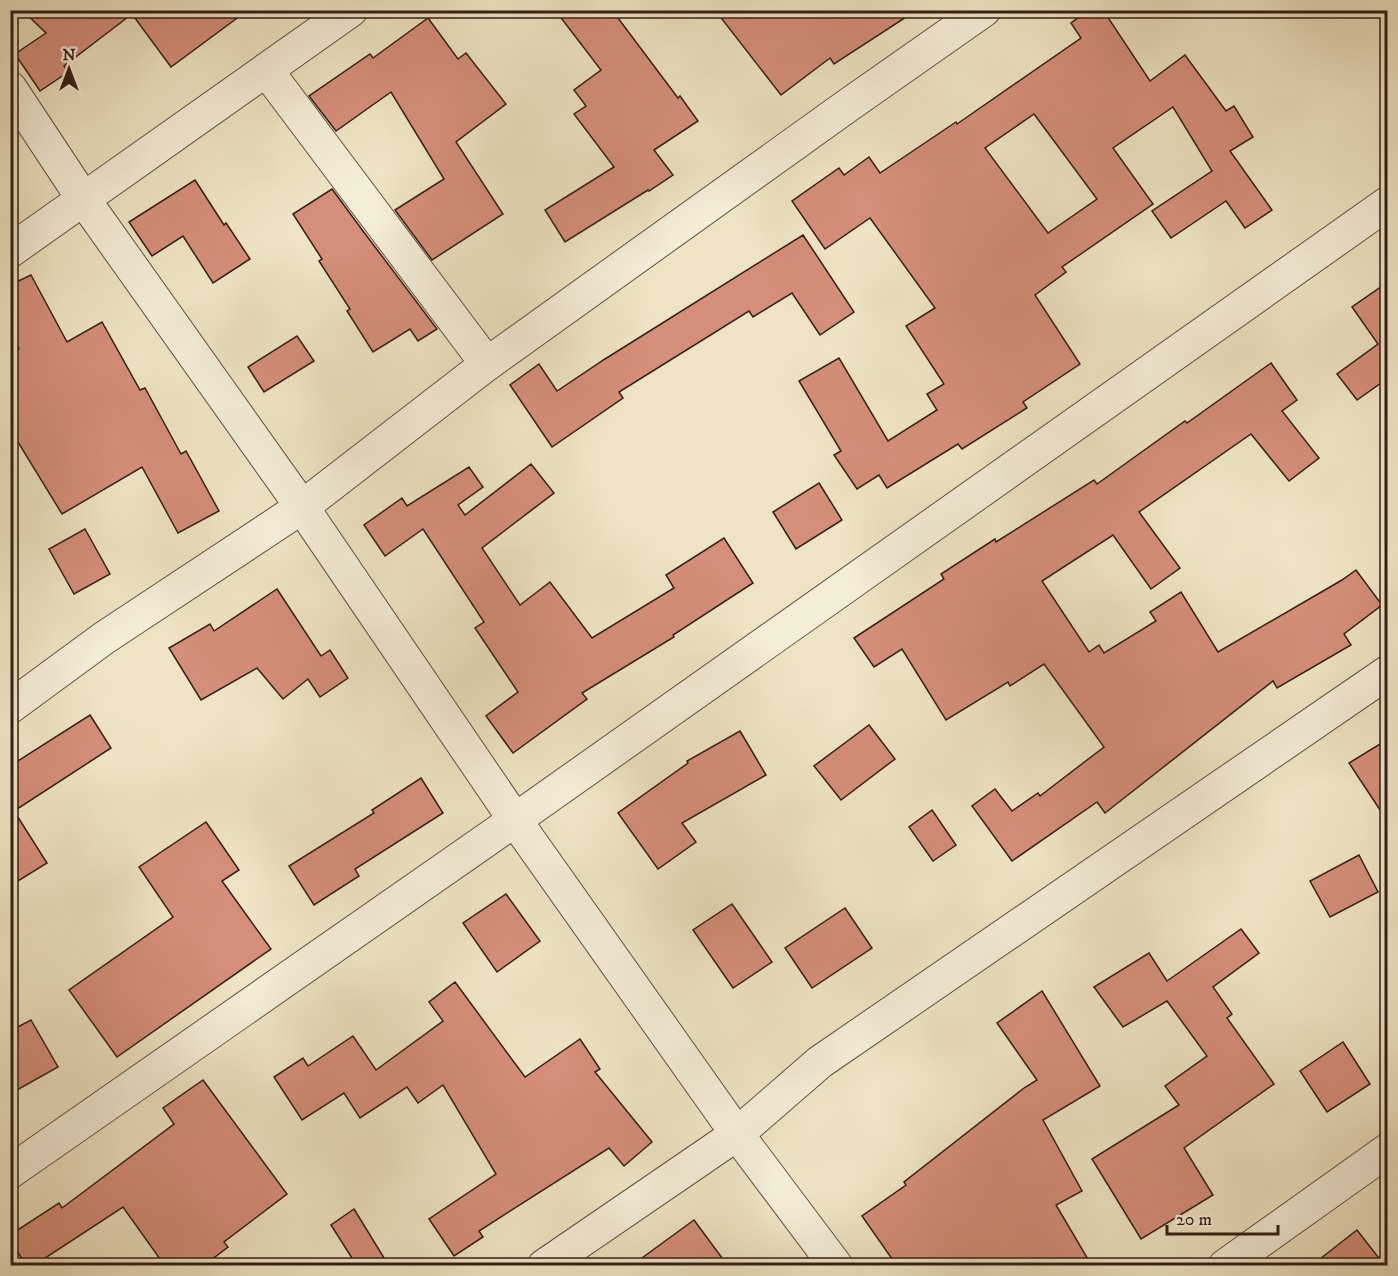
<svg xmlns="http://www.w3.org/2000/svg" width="1398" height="1276" viewBox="0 0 1398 1276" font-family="'IM FELL DW Pica',serif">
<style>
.building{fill:#d58e79;stroke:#331e16;stroke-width:1.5;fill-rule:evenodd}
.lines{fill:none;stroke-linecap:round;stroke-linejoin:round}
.street-casing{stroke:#625041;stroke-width:35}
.street{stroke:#f4edd8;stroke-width:33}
</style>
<rect width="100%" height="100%" fill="#eee4c3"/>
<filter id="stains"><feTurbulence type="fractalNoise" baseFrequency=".00333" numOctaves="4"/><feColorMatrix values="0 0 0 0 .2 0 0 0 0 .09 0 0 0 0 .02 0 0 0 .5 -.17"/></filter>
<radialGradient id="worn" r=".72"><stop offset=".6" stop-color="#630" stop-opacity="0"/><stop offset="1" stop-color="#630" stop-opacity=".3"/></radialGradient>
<g class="building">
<path d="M22,10h226l-77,57 -39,-53 -68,52 4,6 -28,19 -25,-37 31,-21z"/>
<path d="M555,10h57l66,88 2,-2 18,25 -44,29 19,25 -24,16 -1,-1 -83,52 -20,-32 69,-43 -40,-53 12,-8 -12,-16 27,-20z"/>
<path d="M715,10h202l-83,54 -4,-6 -49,37z"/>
<path d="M1089,10h14l47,71 35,-26 41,56 8,-5 19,31 -23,14 42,59 -27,18 -19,-27 -55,37 -19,-27 60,-40 -39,-64 -60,41 40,56 -91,63 4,5 -31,23 45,69 -57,38 4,6 -65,41 -4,-5 -71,44 -8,-13 -22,14 -23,-34 7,-4 -42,-70 40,-23 49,83 49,-31 -10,-16 17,-10 -38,-58 29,-18 -65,-90 -45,31 -33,-48 47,-33 5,7 25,-18 11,16 76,-51 1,2 124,-86 -10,-15zM1034,114l63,85 -49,34 -63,-85z"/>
<path d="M428,18l30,41 8,-6 40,51 -50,38 47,72 -71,46 -37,-50 49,-31 -53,-87 -55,39 -27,-35 61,-42 3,4z"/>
<path d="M195,180l29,45 2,-2 24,36 -37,24 -30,-47 -31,20 -23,-34z"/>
<path d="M332,189l31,42 74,98 -19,12 -8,-12 -37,23 -26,-41 3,-2 -31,-48 3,-2 -29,-45z"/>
<path d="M803,235l51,77 -34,23 -28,-42 -39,24 -4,-6 -130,81 4,6 -71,49 -42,-62 29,-21 18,27 48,-32z"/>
<path d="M31,275l36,67 35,-20 38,68 5,-2 36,66 5,-3 33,60 -41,22 -36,-66 -80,47 -52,-85v-73l9,-7 -9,-16v-48z"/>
<path d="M1388,282v96l-31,22 -20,-26 41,-30 -26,-37z"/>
<path d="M297,336l17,25 -50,31 -16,-25z"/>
<path d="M1271,363l26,37 -15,11 37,47 -30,23 -38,-47 -112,78 41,56 -29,21 -38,-54 -71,46 47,71 10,-7 5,8 52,-32 -6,-9 31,-20 37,60 124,-72 14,-10 26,35 -38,29 7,11 -74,43 -4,-7 -168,132 -8,-11 -85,59 -40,-55 23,-17 17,22 26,-18 2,3 64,-49 -60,-83 -34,22 -2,-4 -62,38 -44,-71 -28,18 -20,-29 90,-59 -3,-5 54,-35 1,3 98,-62 3,4 88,-63 2,2z"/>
<path d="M531,464l23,29 -72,55 38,57 30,-23 42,56 82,-50 -8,-13 58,-37 29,45 -80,52 1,2 -92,56 5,6 -74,54 -27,-37 32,-24 -43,-64 9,-6 -61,-93 -38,27 -21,-31 38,-27 5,8 62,-39 14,20 -25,18 7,10z"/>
<path d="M819,483l23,37 -46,29 -23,-37z"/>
<path d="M85,529l25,45 -36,20 -25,-45z"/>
<path d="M277,589l44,67 9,-6 18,28 -28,19 -12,-18 -25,20 -26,-31 -56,32 -32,-52 41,-24 4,7z"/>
<path d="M90,715l21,33 -97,63 33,52 -37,23v-120z"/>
<path d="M869,725l26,34 -54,41 -27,-34z"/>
<path d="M740,731l26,44 -84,48 14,19 -38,27 -40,-56 70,-50 -1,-2z"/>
<path d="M1388,739v83l-39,-59z"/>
<path d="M421,778l22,35 -88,56 4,7 -45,29 -25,-39 85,-53 -2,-3z"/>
<path d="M932,810l24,35 -23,16 -24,-34z"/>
<path d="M206,822l33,48 -17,11 49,68 -154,108 -48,-67 104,-73 -34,-50z"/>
<path d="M1359,855l19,37 -48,25 -20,-36z"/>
<path d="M506,894l34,47 -43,31 -34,-49z"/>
<path d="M732,904l40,58 -39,26 -40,-58z"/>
<path d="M845,908l27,40 -60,40 -27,-40z"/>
<path d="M1241,929l18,24 -46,34 19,27 -5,4 47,66 -90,64 29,47 -72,44 -49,-80 87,-54 -14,-19 42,-30 -40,-55 -44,26 -29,-40 55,-34 18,28z"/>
<path d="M455,982l70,95 55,-38 20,30 -5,3 57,70 -28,24 -15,-18 -130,83 4,6 -29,19 -25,-37 67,-45 -53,-89 -25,18 -11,-16 -47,31 -16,-25 -42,27 -28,-43 29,-19 5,8 45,-30 23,34 67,-49 -14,-19z"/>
<path d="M1042,991l58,95 -57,34 39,71 -26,14 36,61h-195l-35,-50 44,-31 -2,-3 120,-94 13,-8 -40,-57z"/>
<path d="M31,1020l27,47 -48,27v-63z"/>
<path d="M1343,1042l27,42 -43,28 -27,-41z"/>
<path d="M203,1080l84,114 -63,48 4,5 -25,19h-38l-42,-59 -90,59h-6l-17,-25v-6l49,-32 3,5 112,-84 -11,-16z"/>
<path d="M354,1209l35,57h-32l-26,-41z"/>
<path d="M694,1220l34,46h-97z"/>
<path d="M1357,1230l28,36h-74z"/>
</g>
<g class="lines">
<defs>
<g id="street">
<path d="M267,71l220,293"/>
<path d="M10,88l74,112 218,307 213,313 222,314 99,132"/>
<path d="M10,251l341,-241"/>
<path d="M10,707l94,-69 198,-131 185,-143 360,-258 137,-96"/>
<path d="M10,1172l505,-352 873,-617"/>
<path d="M544,1266l193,-132 83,-72 568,-390"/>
<path d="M1225,1266l163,-116"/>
</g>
</defs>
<use href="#street" class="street-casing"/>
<use href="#street" class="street"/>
</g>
<rect width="1398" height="1276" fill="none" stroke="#eee4c3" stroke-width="36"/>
<rect x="12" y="12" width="1374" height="1252" fill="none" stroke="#331e16" stroke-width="3"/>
<rect x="18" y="18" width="1362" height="1240" fill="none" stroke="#331e16" stroke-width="1.5"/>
<g transform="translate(69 69)" stroke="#f4edd8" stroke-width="4.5" paint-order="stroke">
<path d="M0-4.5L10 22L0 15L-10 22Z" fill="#331e16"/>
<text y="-9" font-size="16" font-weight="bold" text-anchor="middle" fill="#331e16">N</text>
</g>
<path d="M1167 1225v9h111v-9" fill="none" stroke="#331e16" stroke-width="3"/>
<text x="1176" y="1225" font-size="18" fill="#331e16" stroke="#f4edd8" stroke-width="4.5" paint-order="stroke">20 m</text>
<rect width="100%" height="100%" filter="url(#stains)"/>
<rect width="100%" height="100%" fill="url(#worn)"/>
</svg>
